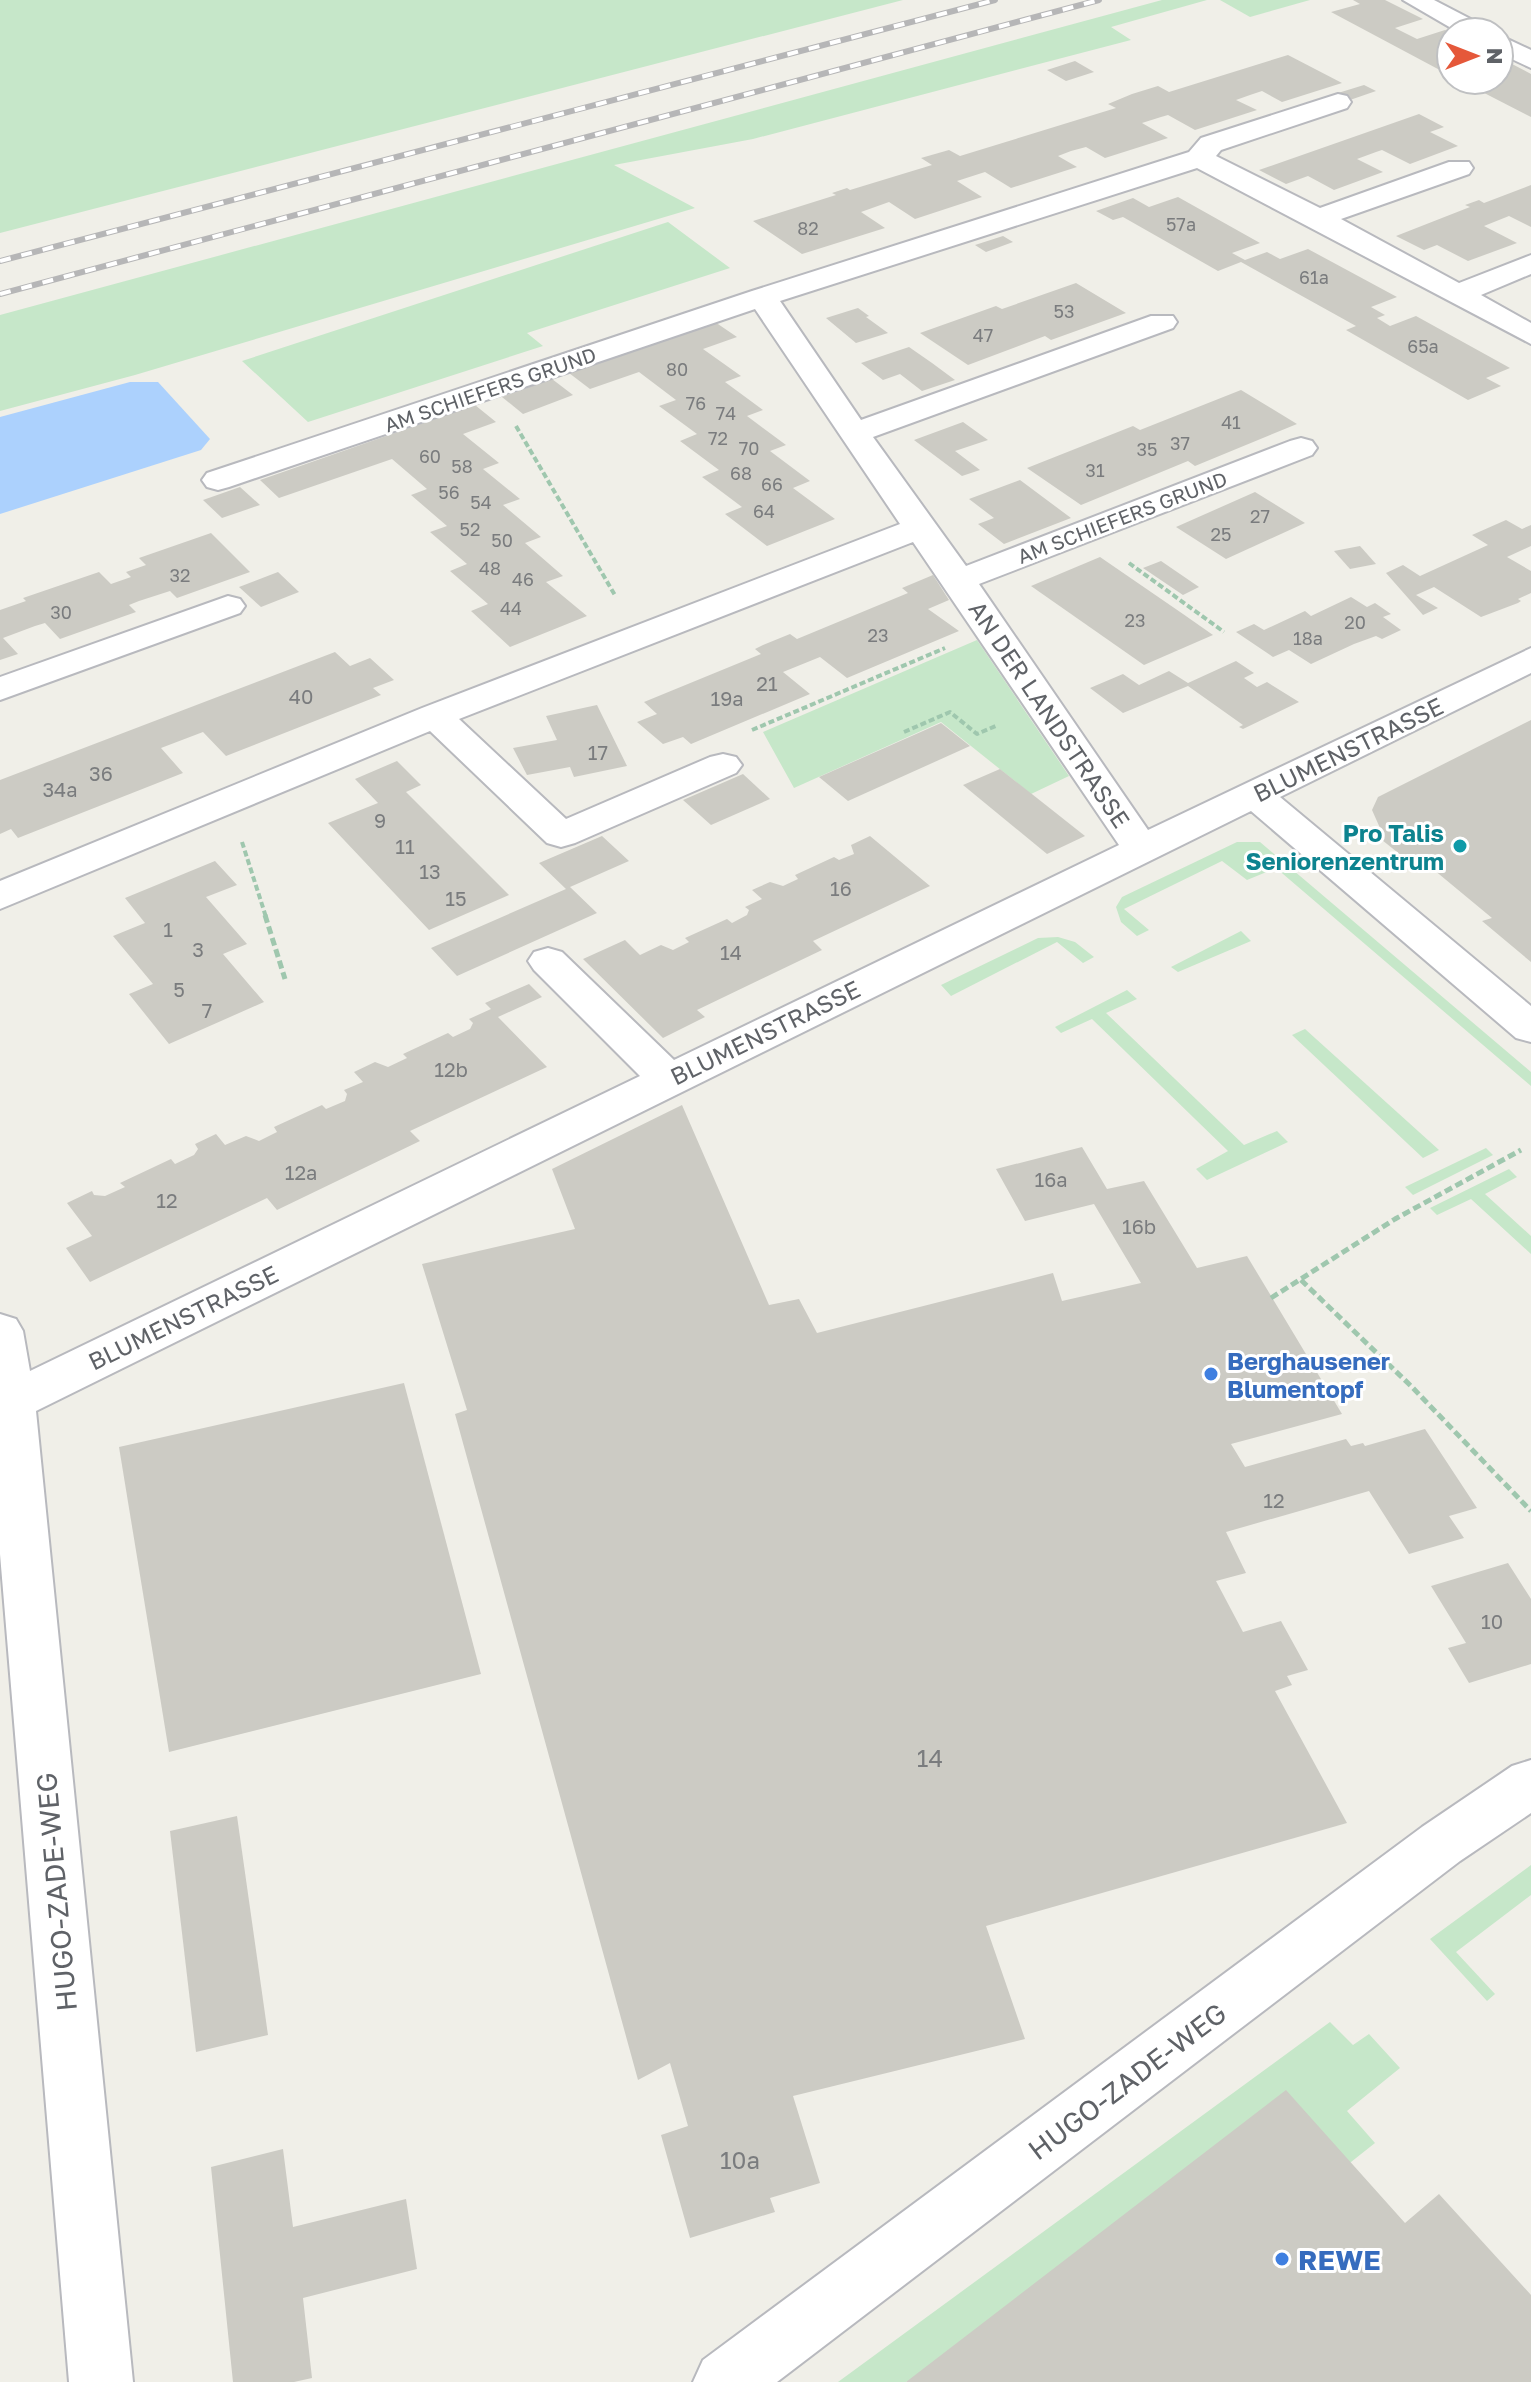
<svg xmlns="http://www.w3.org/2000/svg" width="1531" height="2382" viewBox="0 0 1531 2382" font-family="'Golos Text',sans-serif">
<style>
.green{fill:#c6e7c9}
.water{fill:#acd1fd}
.building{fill:#cccbc4}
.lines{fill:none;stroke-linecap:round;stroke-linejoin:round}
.minor-casing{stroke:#b8b9be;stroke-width:4}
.path-far1{stroke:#9fc7ae;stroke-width:4;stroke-dasharray:6 3;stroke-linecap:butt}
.path{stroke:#9fc7ae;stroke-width:5;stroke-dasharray:8 4;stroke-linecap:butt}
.minor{fill:#fff;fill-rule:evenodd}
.rail-casing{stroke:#b6b6b7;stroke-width:6}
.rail{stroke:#fff;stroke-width:4;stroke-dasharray:11;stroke-linecap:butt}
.culture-dot{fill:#0f9aa8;stroke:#fff;stroke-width:3}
.shop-dot{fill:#3f7fe0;stroke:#fff;stroke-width:3}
.labels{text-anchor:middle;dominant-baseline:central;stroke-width:6;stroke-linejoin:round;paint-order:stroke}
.far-number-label{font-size:18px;fill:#7a7c7e}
.far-street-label{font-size:20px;fill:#5f6267;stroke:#fff}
.number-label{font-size:20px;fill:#7a7c7e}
.street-label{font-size:24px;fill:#5f6267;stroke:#fff}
.culture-label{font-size:24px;font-weight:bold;fill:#0d838f;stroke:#fff;text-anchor:end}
.shop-label{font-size:24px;font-weight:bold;fill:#366cbe;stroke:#fff;text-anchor:start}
.near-number-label{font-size:24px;fill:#7a7c7e}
.near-street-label{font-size:28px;fill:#5f6267;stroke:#fff}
.near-shop-label{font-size:28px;font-weight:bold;fill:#366cbe;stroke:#fff;text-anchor:start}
</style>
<rect width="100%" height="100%" fill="#f0efe8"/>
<g class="green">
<path d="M0,0h903l-903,233z"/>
<path d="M1162,0h45l-96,27 20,13 -378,99 -139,26 81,43 -560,167 -135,36v-96z"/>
<path d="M1220,0h90l-60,17z"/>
<path d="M668,222l62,46 -203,65 16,13 -235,76 -66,-61z"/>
<path d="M977,640l92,136 -38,18 -90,-72 -147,66 -31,-56z"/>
<path d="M1237,842h23l271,230v14l-255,-218 -29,12 -25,-19 -98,48 25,21 -12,6 -16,-14 -5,-15 6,-10z"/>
<path d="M1241,931l10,10 -73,31 -7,-5z"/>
<path d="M1058,937l17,5 19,15 -11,6 -26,-21 -106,54 -10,-11 97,-47z"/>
<path d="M1127,990l10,9 -31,14 138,132 33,-14 11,11 -81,38 -11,-11 32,-18 -136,-132 -31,14 -6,-6z"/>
<path d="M1305,1029l134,121 -16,8 -131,-123z"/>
<path d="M1486,1148l7,7 -80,40 -8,-8z"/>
<path d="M1509,1169l8,8 -32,17 46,42v18l-60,-55 -34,16 -7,-7z"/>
<path d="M1531,1865v30l-75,57 39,42 -8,7 -57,-62z"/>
<path d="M1330,2022l23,23 16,-11 31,34 -53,43 28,32 -24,19 -445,220h-68z"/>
</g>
<path class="water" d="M130,382h28l52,57 -9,11 -201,64v-97z"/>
<g class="building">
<path d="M1353,0h32l38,19 -28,9 22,11 28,-9 6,3v43l-120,-64 29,-8z"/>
<path d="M1288,55l54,28 -60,19 -20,-11 -12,4 -14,5 21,10 -62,20 -27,-15 -7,2 -19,6 26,15 -63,20 -19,-11 -15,4 -13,5 19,11 -66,21 -26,-16 -28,9 25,16 -67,22 -26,-17 -28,10 24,16 -83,26 -49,-33 83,-26 -4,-2 15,-5 3,2 82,-25 -11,-7 28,-8 11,6 156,-48 -8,-4 24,-10 26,-8 11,6z"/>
<path d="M1075,61l19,11 -28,9 -19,-11z"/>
<path d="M1512,64l19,10v43l-72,-37h40v-11z"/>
<path d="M1364,85l12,6 -26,9 -12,-7z"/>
<path d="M1419,114l25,13 -14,5 28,14 -48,18 -28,-14 -6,2 -19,7 26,13 -49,18 -26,-14 -22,8 -27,-14z"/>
<path d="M1531,185v42l-22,-11 -25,10 33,17 -49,18 -31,-16 -13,5 -28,-14 74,-29 -5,-2 14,-5 5,3z"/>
<path d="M1178,197l82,46 -28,10 13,7 22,-8 13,7 28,-10 89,48 -26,10 14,8 -8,3 13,8 26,-10 94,52 -24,10 15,8 -33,14 -122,-70 10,-4 -115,-64 -23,9 -95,-54 -10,3 -17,-9 37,-13 16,9z"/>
<path d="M1003,236l10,6 -27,10 -11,-7z"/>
<path d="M1076,283l50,30 -75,27 -6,-4 -77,29 -48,-32 76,-27 6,3z"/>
<path d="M858,308l11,8 -3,1 22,16 -32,10 -30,-25z"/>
<path d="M715,322l22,15 -34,12 38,27 -16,6 38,28 -16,6 39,29 -16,6 40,30 -17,7 42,31 -68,27 -42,-32 17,-7 -40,-30 17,-7 -39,-29 17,-7 -38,-28 17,-6 -37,-28 -49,17 -21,-16z"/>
<path d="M909,347l23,16 23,17 -33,11 -22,-17 -17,6 -22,-17z"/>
<path d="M552,379l21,16 -50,19 -21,-17z"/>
<path d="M1241,390l56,34 -102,42 -7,-5 -107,44 -54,-37 106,-42 7,4z"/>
<path d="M475,405l21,17 -33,12 36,29 -16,6 37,30 -17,6 38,32 -16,6 38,33 -17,6 41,34 -77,31 -39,-36 17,-7 -38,-33 17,-7 -37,-32 17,-6 -36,-31 16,-6 -35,-30 -113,39 -19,-18z"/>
<path d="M963,422l25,18 -33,11 25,19 -18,6 -48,-36z"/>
<path d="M1020,480l51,38 -67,26 -26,-20 16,-6 -25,-19z"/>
<path d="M240,487l20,18 -38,13 -19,-18z"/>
<path d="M1255,492l50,31 -79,36 -50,-32z"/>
<path d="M1506,520l16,9 9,-4v21l-24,11 24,14v22l-13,6 3,2 -3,2 -37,14 -47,-30 -18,8 22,13 -15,7 -37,-42 17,-8 17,11 68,-31 -16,-10z"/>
<path d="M211,533l39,39 -73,26 -7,-7 -31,10 -10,4 7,7 -76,27 -15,-16 -10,3 -32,12 15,16 -18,6v-50l26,-9 -3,-3 76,-26 12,12 20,-7 -5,-5 20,-7 -7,-7z"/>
<path d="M1360,546l16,18 -26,5 -16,-18z"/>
<path d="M1100,557l83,57 30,21 -69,30 -113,-79z"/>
<path d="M1161,561l38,26 -16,8 -40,-27z"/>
<path d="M278,572l21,20 -38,15 -22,-20z"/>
<path d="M933,575l16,25 -21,9 31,22 -112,47 -27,-21 -37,15 27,22 -119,50 -8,-7 -20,7 -26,-22 20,-8 -13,-12 117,-48 -6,-5 8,-4 27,-11 7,5 111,-46 -6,-5z"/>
<path d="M1351,597l16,10 8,-4 16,11 -8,3 18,13 -19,9 -6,-3 -22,8 -43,20 -22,-14 -16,7 -37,-25 18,-8 10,6 41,-19 6,5z"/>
<path d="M335,652l15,14 20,-8 24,22 -21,8 8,7 -155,61 -23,-24 -42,16 22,25 -165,65 -7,-9 -11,5v-54z"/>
<path d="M1236,661l18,12 -10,5 13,9 10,-5 32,20 -56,27 -4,-2 4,-2 -55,-39 -65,27 -33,-25 33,-14 16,11 30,-14 19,12z"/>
<path d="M597,705l30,61 -53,11 -4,-10 -43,8 -14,-27 44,-8 -11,-24z"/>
<path d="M1531,720v242l-49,-41 10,-3 -70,-58 -10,4 -40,-32 8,-4 -8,-18 6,-13z"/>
<path d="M941,723l29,23 -122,55 -29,-24z"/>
<path d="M397,761l24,24 -15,7 103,103 -80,35 -101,-107 50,-20 -23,-24z"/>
<path d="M1000,769l42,33 43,34 -38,18 -84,-69z"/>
<path d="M743,774l27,25 -59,26 -28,-25z"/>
<path d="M602,836l27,25 -59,26 27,26 -140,63 -26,-28 135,-59 -27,-26z"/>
<path d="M870,836l60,50 -117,55 9,9 -125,60 8,7 -42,21 -80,-79 42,-19 15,15 21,-10 12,5 16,-8 -4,-4 42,-19 5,4 15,-8 2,-5 -4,-3 17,-8 -10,-9 18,-8 13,4 15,-7 -3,-4 39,-18 5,3 15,-6 -3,-9z"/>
<path d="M215,861l22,24 -31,12 41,47 -24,10 41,48 -95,42 -40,-50 24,-10 -40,-48 32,-13 -20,-25z"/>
<path d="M529,984l13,13 -44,20 49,50 -137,64 10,10 -143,69 -10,-12 -177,84 -24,-34 26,-12 -25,-33 25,-12 2,4 11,1 20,-9 -5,-4 51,-24 4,5 19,-9 4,-6 -3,-5 21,-10 9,11 21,-9 13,5 18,-9 -3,-5 48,-22 4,4 19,-8 2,-7 -3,-4 19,-8 -9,-10 21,-10 13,5 19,-9 -4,-4 45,-21 5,4 17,-8 3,-6 -4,-4 22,-10 -6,-6z"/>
<path d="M682,1105l87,200 30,-6 18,34 236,-60 9,28 79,-18 -47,-79 -69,17 -29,-52 86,-22 25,42 37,-8 53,87 50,-12 95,158 -111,30 14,23 101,-28 5,7 12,-3 2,3 60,-17 52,79 -28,8 15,22 -55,16 -40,-63 -143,41 20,41 -30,8 27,51 38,-11 27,49 -21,6 5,9 -17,6 72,132 -361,103 39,113 -232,57 27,87 -50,15 5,14 -85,26 -29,-103 27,-9 -18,-63 -32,17 -183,-666 12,-4 -45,-146 153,-35 -23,-60z"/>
<path d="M404,1383l77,291 -312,78 -50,-305z"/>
<path d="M1508,1563l23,36v65l-62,19 -21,-35 18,-5 -35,-57z"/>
<path d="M237,1816l31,219 -72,17 -26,-221z"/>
<path d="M1286,2090l119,133 34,-29 92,101v87h-625z"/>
<path d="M283,2149l10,78 113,-28 11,70 -114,29 9,80 -18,4h-61l-22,-215z"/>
</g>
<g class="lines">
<defs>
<g id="minor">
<path d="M1403,0h31l52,27 4,5h-32z"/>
<path d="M1499,35l32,15v18l-32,-15z"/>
<path d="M1338,94l9,2 4,6 -4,6 -126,42 -5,6 104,52 129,-46h20l4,6 -4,6 -128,45 118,64 72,-28v19l-50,21 50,28v21l-334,-176 -417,133 81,119 290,-104h22l4,6 -4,6 -300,109 93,129 324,-125 11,-3 11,3 5,7 -5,7 -333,129 169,246 383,-182v25l-251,124 251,209v36l-15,-4 -265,-227 -1215,600 97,971h-64l-69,-828v-240l16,5 7,12 7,40 610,-295 -106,-106 -6,-9 6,-9 14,-4 14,4 112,108 445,-215 -206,-303 -454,177 107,100 144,-62 13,-3 13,3 6,8 -6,8 -161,70 -14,4 -14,-4 -117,-112 -430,178v-28l422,-173 478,-184 -145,-215 -526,178 -11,3 -11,-3 -5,-7 5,-7 545,-182 437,-139 12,-14z"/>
<path d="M228,596l12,3 5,7 -5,7 -240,87v-23z"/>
<path d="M1531,1760v53l-71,48 -683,521h-84l10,-22 719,-533 90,-61z"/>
</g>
</defs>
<use href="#minor" class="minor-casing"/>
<g class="path-far1">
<path d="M516,426l100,171"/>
<path d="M1129,563l95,69"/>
<path d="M752,730l193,-82"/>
<path d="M904,732l46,-20 27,22 21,-9"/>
<path d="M242,842l24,75"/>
</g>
<g class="path">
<path d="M265,915l20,64"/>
<path d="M1301,1280l110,106 120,125"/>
<path d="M1271,1298l124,-79 126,-69"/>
</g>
<use href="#minor" class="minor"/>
<defs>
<g id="rail">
<path d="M0,261l995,-261"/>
<path d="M0,294l1099,-294"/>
</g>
</defs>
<use href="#rail" class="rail-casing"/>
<use href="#rail" class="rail"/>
</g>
<circle class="culture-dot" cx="1460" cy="846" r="8"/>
<g class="shop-dot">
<circle cx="1211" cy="1374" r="8"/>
<circle cx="1282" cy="2259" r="8"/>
</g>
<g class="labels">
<g class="far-number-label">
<text x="1181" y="224">57a</text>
<text x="808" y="228">82</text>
<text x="1314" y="277">61a</text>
<text x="1064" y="311">53</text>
<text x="983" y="335">47</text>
<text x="1423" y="346">65a</text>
<text x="677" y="369">80</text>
<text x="696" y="403">76</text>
<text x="726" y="413">74</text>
<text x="1231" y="422">41</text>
<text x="718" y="438">72</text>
<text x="1180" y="443">37</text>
<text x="749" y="448">70</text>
<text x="1147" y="449">35</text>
<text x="430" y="456">60</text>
<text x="462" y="466">58</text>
<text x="1095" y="470">31</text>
<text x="741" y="473">68</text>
<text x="772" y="484">66</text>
<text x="449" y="492">56</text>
<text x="481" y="502">54</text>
<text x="764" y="511">64</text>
<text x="1260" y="516">27</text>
<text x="470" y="529">52</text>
<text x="1221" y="534">25</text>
<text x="502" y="540">50</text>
<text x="490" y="568">48</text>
<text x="180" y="575">32</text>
<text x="523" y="579">46</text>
<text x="511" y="608">44</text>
<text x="61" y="612">30</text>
<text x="1135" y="620">23</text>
<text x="1355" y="622">20</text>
<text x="878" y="635">23</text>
<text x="1308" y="638">18a</text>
</g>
<g class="far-street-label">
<text transform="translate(490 389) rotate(-19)">AM SCHIEFERS GRUND</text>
<text transform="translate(1122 517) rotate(-21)">AM SCHIEFERS GRUND</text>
</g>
<g class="number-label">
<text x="767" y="683">21</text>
<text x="301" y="696">40</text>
<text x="727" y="698">19a</text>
<text x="598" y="752">17</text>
<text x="101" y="773">36</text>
<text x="60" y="789">34a</text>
<text x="380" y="820">9</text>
<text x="405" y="846">11</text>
<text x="430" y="871">13</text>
<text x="841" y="888">16</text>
<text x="456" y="898">15</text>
<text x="168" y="929">1</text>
<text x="198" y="949">3</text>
<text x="731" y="952">14</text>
<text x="179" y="989">5</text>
<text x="207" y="1010">7</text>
<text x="451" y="1069">12b</text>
<text x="301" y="1172">12a</text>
<text x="1051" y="1179">16a</text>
<text x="167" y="1200">12</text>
<text x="1139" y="1226">16b</text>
<text x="1274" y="1500">12</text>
<text x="1492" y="1621">10</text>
</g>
<g class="street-label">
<text transform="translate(1050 714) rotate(56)">AN DER LANDSTRASSE</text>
<text transform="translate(1348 749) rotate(-26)">BLUMENSTRASSE</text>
<text transform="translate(765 1032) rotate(-26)">BLUMENSTRASSE</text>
<text transform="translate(183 1317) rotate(-26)">BLUMENSTRASSE</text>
</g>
<g class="culture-label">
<text x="1444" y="832">Pro Talis<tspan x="1444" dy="28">Seniorenzentrum</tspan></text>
</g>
<g class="shop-label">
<text x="1227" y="1360">Berghausener<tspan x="1227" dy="28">Blumentopf</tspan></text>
</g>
<g class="near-number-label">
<text x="930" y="1757">14</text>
<text x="740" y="2159">10a</text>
</g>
<g class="near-street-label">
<text transform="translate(56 1892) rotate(-95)">HUGO-ZADE-WEG</text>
<text transform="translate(1127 2081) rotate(-37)">HUGO-ZADE-WEG</text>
</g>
<g class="near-shop-label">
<text x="1298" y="2259">REWE</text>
</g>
</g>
<g transform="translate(1475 56) rotate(90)"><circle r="38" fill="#ffffff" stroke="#bfc0c2" stroke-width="2"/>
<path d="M0-6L14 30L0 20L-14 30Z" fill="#e5583a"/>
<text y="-12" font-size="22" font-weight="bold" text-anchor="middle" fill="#5f6267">N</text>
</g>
</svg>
